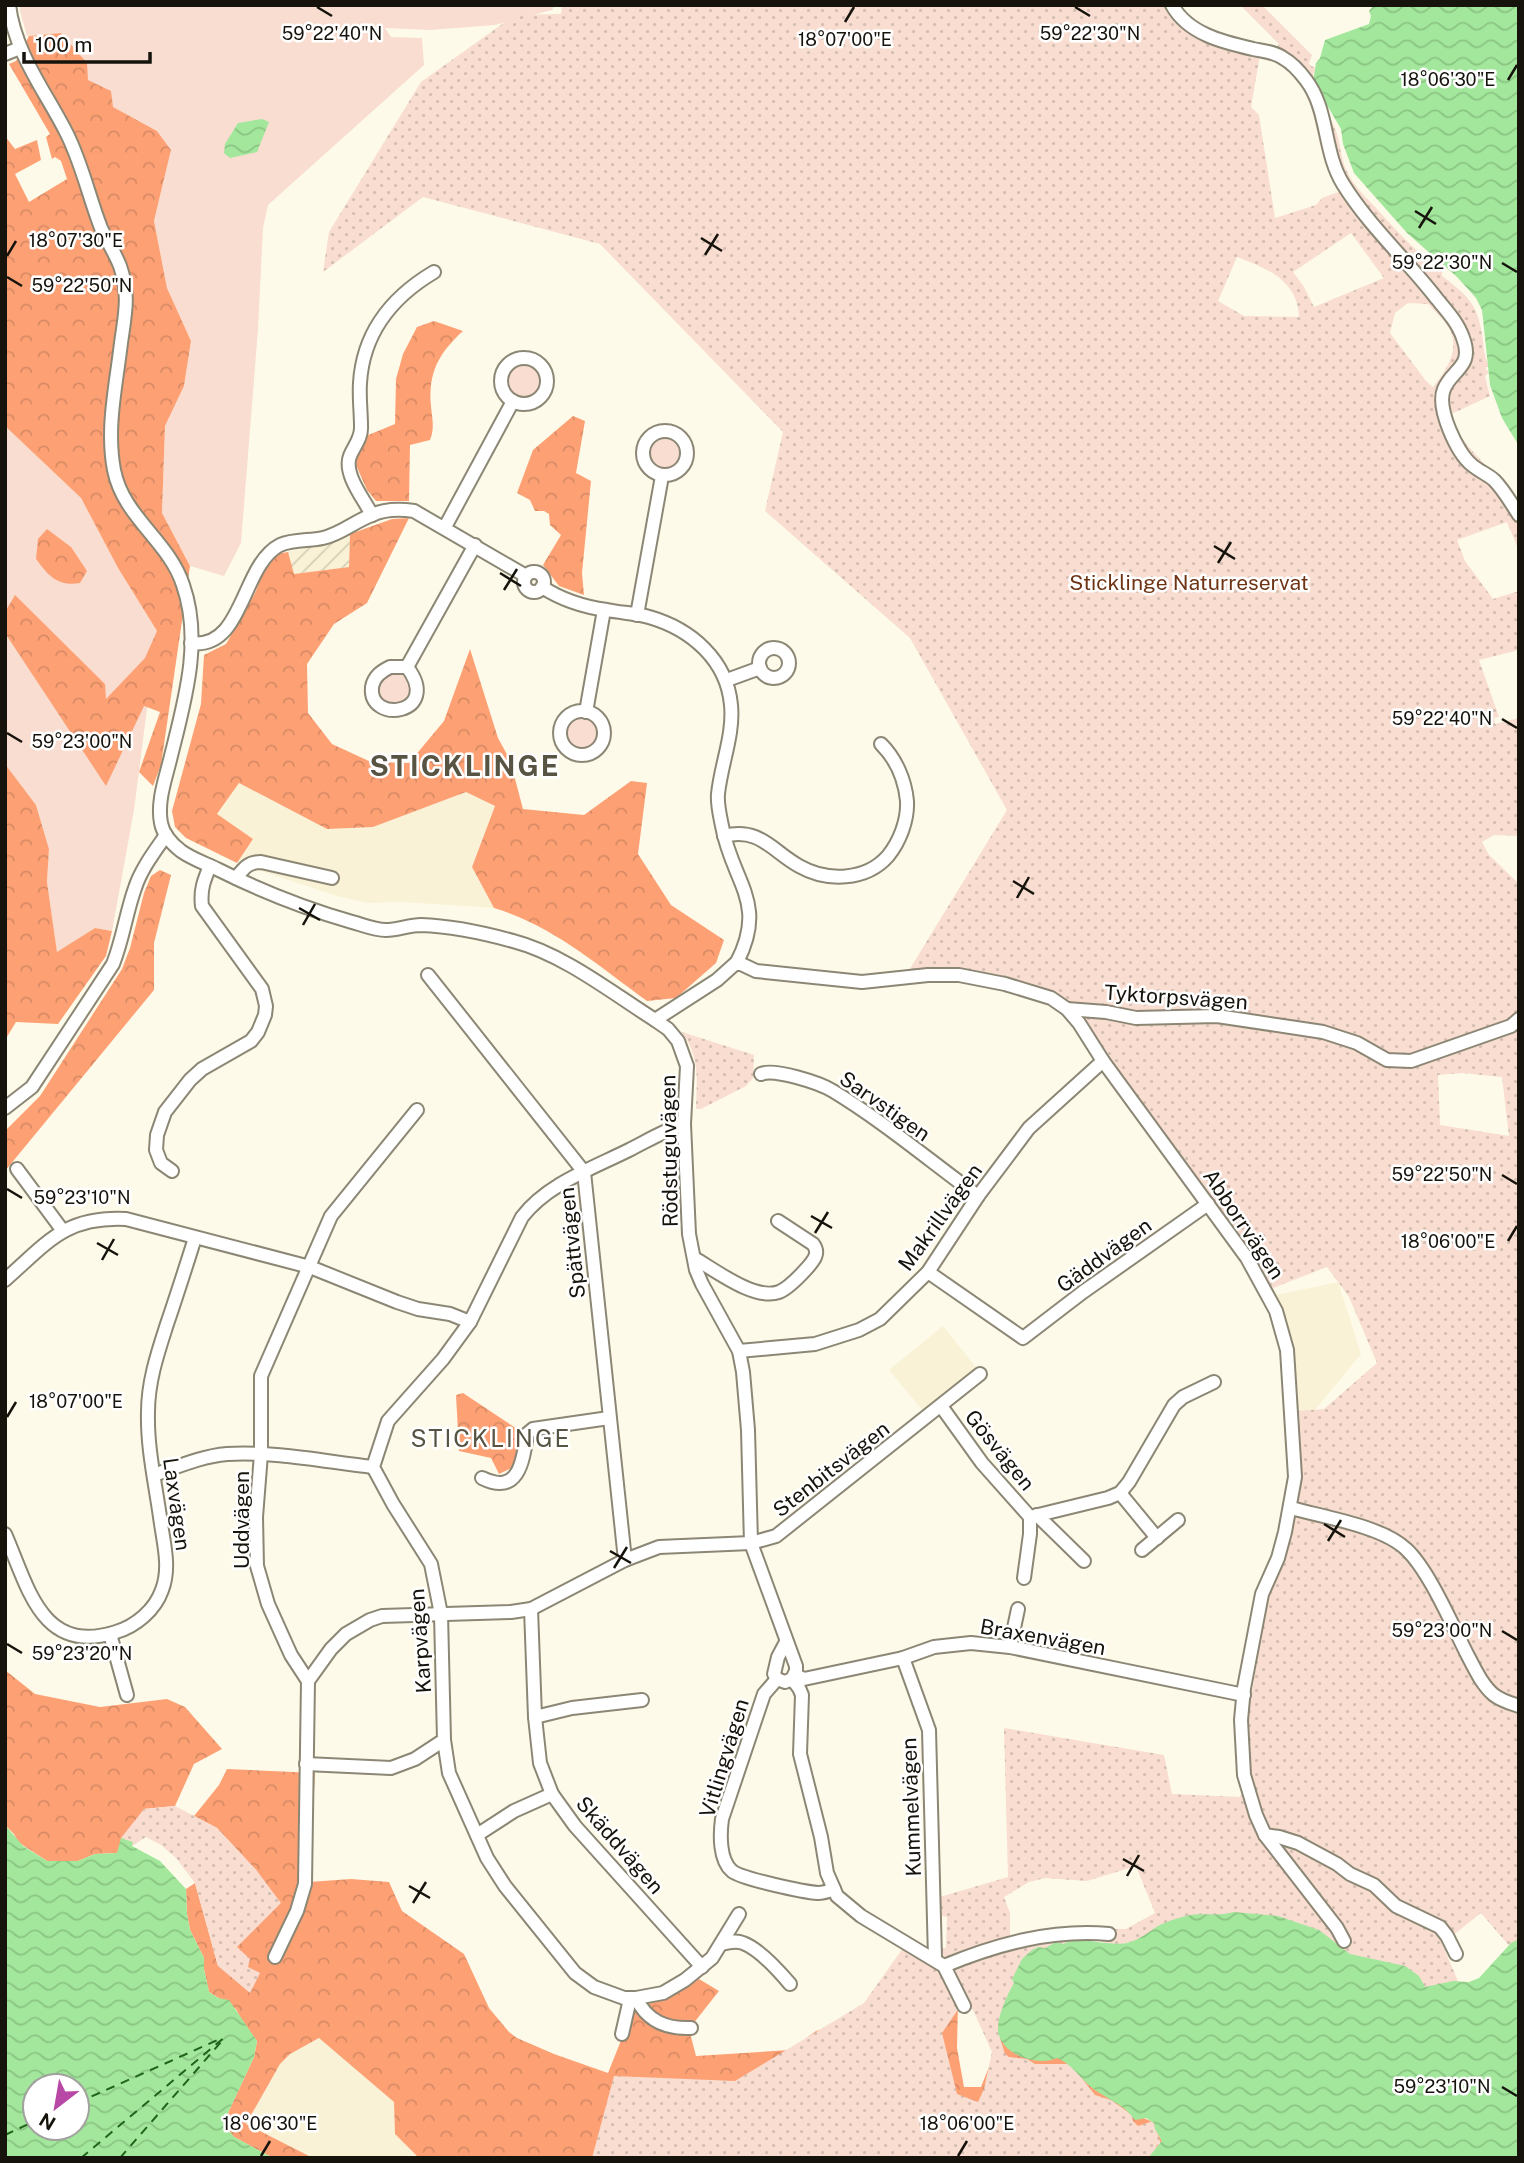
<svg xmlns="http://www.w3.org/2000/svg" width="1524" height="2163" viewBox="0 0 1524 2163" font-family="'Public Sans',sans-serif">
<style>
.built{fill:#f9f2d6}
.industrial{fill:url(#industrial-furrows)}
.grass{fill:#f8ddd0}
.forest{fill:url(#forest-crowns)}
.park{fill:url(#park-dots);fill-rule:evenodd}
.water{fill:url(#water-waves);fill-rule:evenodd}
.lines{fill:none;stroke-linecap:round;stroke-linejoin:round}
.ferry{stroke:#20631c;stroke-width:2;stroke-dasharray:9 7;stroke-linecap:butt}
.minor-casing{stroke:#8c8775;stroke-width:16}
.minor{stroke:#fff;stroke-width:12}
.ticks{fill:none;stroke:#15130c;stroke-width:2.5}
.labels{text-anchor:middle;dominant-baseline:central;stroke-width:5;stroke-linejoin:round;paint-order:stroke}
.park-label{font-size:21px;fill:#6e3414;stroke:#fff}
.street-label{font-size:21px;fill:#15130c;stroke:#fff}
.quarter-label{font-size:24px;letter-spacing:2px;fill:#585443;stroke:#fff}
.district-label{font-size:28px;font-weight:bold;letter-spacing:2px;fill:#585443;stroke:#fff}
.ticks-label{font-size:18px;text-anchor:middle;fill:#15130c;stroke:#fff;stroke-width:5;stroke-linejoin:round;paint-order:stroke}
</style>
<defs>
<pattern id="industrial-furrows" width="10" height="10" patternUnits="userSpaceOnUse" patternTransform="scale(1.75)"><rect width="10" height="10" fill="#f9f2d6"/><path d="M-1 1l2-2M0 10L10 0M9 11l2-2" fill="none" stroke="#d5cfb6"/></pattern>
<pattern id="forest-crowns" width="20" height="18" patternUnits="userSpaceOnUse" patternTransform="scale(1.75)"><rect width="20" height="18" fill="#fda175"/><path d="M2 6a3 3 0 1 1 6 0M12 15a3 3 0 1 1 6 0" fill="none" stroke="#d88a64"/></pattern>
<pattern id="park-dots" width="8" height="8" patternUnits="userSpaceOnUse" patternTransform="scale(1.75)"><rect width="8" height="8" fill="#f8ddd0"/><path d="M2 2h.1M6 6h.1" fill="none" stroke="#d4bdb1" stroke-width="1.8" stroke-linecap="round"/></pattern>
<pattern id="water-waves" width="16" height="10" patternUnits="userSpaceOnUse" patternTransform="scale(1.75)"><rect width="16" height="10" fill="#a2e79b"/><path d="M0 5q4-4 8 0t8 0" fill="none" stroke="#8bc584"/></pattern>
</defs>
<rect width="100%" height="100%" fill="#fefae9"/>
<g class="built">
<path d="M239,783l88,46 46,-2 93,-35 29,14 -23,61 22,41 -92,-6 -35,1 -30,-7 -100,-33 16,-24 -36,-24z"/>
<path d="M1338,1282l23,72 -61,74 -8,-77 -16,-56z"/>
<path d="M943,1326l35,44 -54,42 -35,-42z"/>
<path d="M319,2038l76,64v32l24,24h-106l-67,-34 34,-60 10,-10z"/>
</g>
<path class="industrial" d="M350,534l-1,33 -56,7 -5,-22 46,-11z"/>
<g class="grass">
<path d="M20,5h535l-3,5 -57,15 -65,5 -45,-2 6,9 31,1 2,27 -156,140 -5,23 -5,101 -17,214 -17,33 -34,-10 -28,-53 3,-87 19,-40 7,-45 -24,-53 -13,-67 17,-71 -14,-19 -45,-24 -24,-27 -26,-47 -35,3 -7,-25z"/>
<circle cx="524" cy="381" r="19"/>
<path d="M5,426l76,72 37,70 39,63 -23,179 -22,121 -17,-3 -38,25 -10,-71 2,-33 -13,-44 -31,-41z"/>
<circle cx="666" cy="453" r="18"/>
<circle cx="394" cy="688" r="17"/>
<circle cx="582" cy="733" r="18"/>
</g>
<g class="forest">
<path d="M61,33l26,30 1,17 23,11 2,16 44,24 14,19 -17,71 13,67 24,53 -7,45 -19,40 -3,87 28,53 -29,199 -8,21 -14,-14 21,-60 -16,-6 -38,80 -101,-153v-21l10,-17 90,89 1,15 39,-41 12,-27 -39,-63 -37,-70 -76,-72v-290l10,13 22,-9 4,20 -26,14 14,28 38,-23 -6,-18 -6,-4 -3,2 -6,-22 4,-3 -41,-70 7,-3 13,-25z"/>
<path d="M434,321l29,10c-24,22 -35,41 -32,75 1,12 4,23 -1,34l-20,5 -1,56h-33l-9,-11 -11,-25 1,-14 9,-15 29,-12 1,-45 7,-25 14,-27z"/>
<path d="M573,416l12,5 -9,52 15,8 -9,92 2,22 -25,-9 -16,-21 18,-30 -11,-10 -1,-11 -5,-3h-9l-5,-11 -13,-7 16,-43z"/>
<path d="M409,518l-42,85 -33,21 -27,40 1,49 24,31 39,18 38,1 35,-42 26,-72 28,89 12,22 13,49 61,6 47,-34 16,2 -9,71 33,51 53,35 -8,23 -40,35 -29,3c-48,-35 -95,-76 -153,-93l-22,-41 23,-61 -29,-14 -93,35 -46,2 -88,-46 -22,31 36,25 -16,24 -51,-25 -11,-11 -3,-16 29,-107 3,-49 22,-11 29,-51 10,-25 11,-14 12,-2 6,22 55,-7 1,-33 42,-15z"/>
<path d="M47,529l24,18 16,24 -7,12c-23,4 -32,-8 -44,-24l2,-20z"/>
<path d="M5,764l31,41 13,44 -2,33 10,70 38,-24 17,3 -6,25 -48,68 -42,-2 -11,18z"/>
<path d="M160,870l11,5 -17,68v47l-149,181v-40l35,-35 82,-127 8,-21 14,-55 7,-17z"/>
<path d="M463,1393l57,38 -4,15v20l-17,8 -8,-16 -32,-7 -3,-56z"/>
<path d="M5,1670l30,24 65,13 67,-8 18,8 37,42 -28,15 -19,42 -31,3 -27,44 -22,1 -17,7h-31l-29,-19 -4,-8 -9,-9z"/>
<path d="M227,1769l88,4 -6,109 42,-3 38,3 13,29 62,43 25,54 20,24 8,6 37,16 54,19 22,-55 1,-11c25,-5 48,-12 68,-28l20,12 -30,38 7,27 94,-6 26,-19 69,-22 73,-6 -1,45 7,39h17l14,-35 -20,-43 26,10 -3,11 68,31 29,29 27,15 8,7 25,11v6l7,12 -14,17h-729l-24,-24 -1,-32 -75,-64 -29,16 -10,10 -34,60 67,34h-40l-39,-21 -7,-9 -1,-11 28,-60 3,-16 -14,-18 -7,-14 -27,-17 -5,-23v-11l-14,-28 -3,-16 -1,-25 9,-6 23,83 29,1 -11,-20 21,-76 -40,-43 -23,-12 25,-31z"/>
</g>
<g class="park">
<path d="M562,5h615c23,30 64,35 98,45l4,-6 -39,-39h22l50,50 -3,9 7,5c-12,14 11,41 18,57 6,13 6,28 11,41 8,21 26,34 40,51 17,18 34,38 57,50v8c28,21 36,29 41,64 1,10 1,18 7,26l-4,1v3l3,1 -4,6 5,19 -43,20 19,28 33,36 20,29v42l-12,-29 -50,18 8,21 28,38 26,-8v59l-40,10 20,57 -5,1 1,6 24,-6v118l-25,-1 -12,7 7,13 30,29v1059l-8,5 -30,-35 -39,31 19,44 -35,1 -285,-50 -22,6 -12,-1 -10,-6 -24,2 -10,4 -9,-1 -9,5 -31,35 -14,38v17l5,16 4,3 18,2 8,5h34l4,3 22,28 16,5 21,15 1,6 5,5 15,-5 8,23 -4,1 -5,13h-560l22,-82 121,5 129,-78 39,-55h43l1,-31 -9,-2v-19l2,1 68,-20 -4,-149 160,27 8,39 68,3v-2h9l-2,-14v-74l3,-4 17,-104 20,-50 9,-33 5,-55 -2,-50 25,-2 53,-46 -28,-66 -22,-30 -54,21 -24,-36 -182,-252c-46,-26 -107,-35 -159,-28l99,-162 -97,-172 -145,-127 18,-79 -183,-188 -177,-47 -100,75 6,-40 92,-150 94,-67 46,-1zM1260,55c57,21 49,59 66,107 3,10 12,19 18,28l-22,8 -6,7 -41,13 -16,-103 -8,-8zM1351,233l33,45 -70,29 -10,-20 -11,-15zM1237,257c30,11 61,24 62,60l-55,-1 -26,-15zM1408,303l20,1c6,7 18,17 22,26 10,21 -4,41 -17,57l-7,-6 -36,-48 5,-20zM1462,1073l40,4 7,59 -69,-11 -2,-50zM1136,1866l19,47 -29,16h-63l-53,11v-27l-6,-16 25,-15 16,-4 42,3zM968,2007l5,3 19,42 -8,37 -6,13 -21,-8 -15,-61 15,-22z"/>
<path d="M682,1032l72,23 -1,23 -7,8 -45,23h-5c1,-31 4,-51 -14,-77z"/>
<path d="M175,1806l42,22 40,43 24,32 -44,44 13,12 -2,8 12,6 -10,20 -32,-27 -23,-83 -19,-25 -15,-13 -15,-8 -14,9v-4l-11,-4 23,-29z"/>
</g>
<g class="water">
<path d="M1374,5h145v441l-17,-28 -12,-33 -8,-75 -6,-12 -19,-21 -50,-44 -53,-60 -11,-29 -2,-15 -28,-48 3,-18 4,-5 5,-18 44,-16 2,-8 -2,-5z"/>
<path d="M262,119l7,3 -12,30 -27,6 -6,-5 1,-9 13,-21z"/>
<path d="M5,1825l18,21 24,15h31l17,-7 22,-1 4,-15 12,4 -1,4 28,15 26,28 1,25 3,16 14,28v11l5,23 9,6 11,2 28,41 -3,16 -28,60 1,11 7,9 39,21h-268zM77,2086v42h-42v-42z"/>
<path d="M1234,1912l44,4 41,14 31,24 55,12 14,10 6,11 28,-6 16,1 10,-4 32,-35 8,-4v219h-371l14,-17 -7,-12 -1,-6 -8,-5 -11,2c-12,-17 -29,-21 -44,-33 -12,-10 -19,-23 -34,-29 -19,9 -56,-3 -59,-27 -1,-14 9,-36 16,-48l-2,-4 10,-20 10,-9 6,-3 7,1 11,-6 7,2c20,-9 43,3 64,-1 13,-3 22,-12 33,-18 8,-4 18,-7 26,-9 16,-4 31,1 48,-4z"/>
</g>
<g class="lines">
<g class="ferry">
<path d="M77,2103l145,-65"/>
<path d="M5,2135l30,-14"/>
<path d="M81,2158l145,-122"/>
<path d="M120,2158l101,-116"/>
</g>
<defs>
<g id="minor">
<path d="M9,5c6,49 37,87 58,129 15,30 22,63 34,94 6,13 14,25 19,38 10,29 5,48 1,77 -5,43 -15,85 -7,127 9,47 55,71 69,115 20,57 1,118 -13,175 -5,20 -13,42 -9,63 2,11 11,21 20,28 11,8 26,13 38,19 42,21 88,39 133,52 11,3 23,8 34,8 12,0 23,-5 35,-5 30,1 63,8 92,16 50,13 98,51 142,79l13,9 10,12 9,25 -3,58 5,110 7,36 6,14 37,67 4,21 5,58 3,113 45,123v5l-4,8 -7,3 -8,-3"/>
<path d="M1172,5c16,29 51,37 81,44 10,2 22,3 30,9 9,5 17,14 23,22 23,30 17,72 37,104 26,42 64,76 94,115 10,12 21,24 26,39 11,29 -11,31 -19,51 -8,19 13,64 28,76 7,6 15,9 22,15 10,10 17,23 25,35"/>
<path d="M5,54l15,-6"/>
<circle cx="524" cy="381" r="23"/>
<circle cx="665" cy="453" r="22"/>
<path d="M372,515c-8,-16 -29,-41 -22,-59 4,-10 12,-18 11,-30 0,-14 -2,-28 -1,-43 3,-50 32,-86 74,-111"/>
<path d="M445,527l68,-126"/>
<circle cx="534" cy="582" r="10"/>
<path d="M542,587c20,13 42,20 65,23 14,3 29,3 42,7 42,12 78,43 82,88 3,30 -10,59 -13,89 -1,10 2,22 4,32 10,56 46,76 15,136"/>
<path d="M637,615l25,-139"/>
<path d="M191,643c53,7 50,-78 89,-98 13,-6 30,-4 43,-7 18,-4 32,-17 49,-23 13,-6 28,-6 42,-4l112,65"/>
<circle cx="774" cy="663" r="15"/>
<path d="M390,667h17c36,47 -39,58 -35,20 2,-11 10,-16 18,-20z"/>
<path d="M407,667l68,-122"/>
<path d="M727,680l33,-12"/>
<circle cx="582" cy="733" r="22"/>
<path d="M586,712l18,-102"/>
<path d="M724,836c36,-9 48,15 75,30 28,16 67,15 89,-10 12,-15 20,-36 19,-55 -2,-21 -11,-42 -26,-57"/>
<path d="M236,878c8,-10 12,-16 25,-16l71,16"/>
<path d="M428,975l156,197 41,388"/>
<path d="M1067,1009l39,3 30,6 81,-2 106,16 34,11 30,17 24,1 100,-35 8,-7"/>
<path d="M655,1020l62,-40 20,-18 19,9 106,11 66,-7h31l46,9 46,14 16,11 12,14 24,38 144,197 29,53 11,39 8,127 -10,55 -7,26 -16,36 -18,94 -3,32 3,55 12,40 9,20 72,93 7,13"/>
<path d="M761,1074c13,-6 59,9 72,17 51,31 97,70 145,105"/>
<path d="M5,1108l27,-21 81,-123c10,-25 13,-51 22,-76 6,-19 20,-37 31,-53"/>
<path d="M684,1124c-19,6 -37,17 -55,26 -36,18 -82,34 -107,67l-52,105 -27,37 -55,62 -15,46 20,37 38,60 10,50 3,126 5,33 38,85 18,28 70,87 19,14 30,11h12l27,-5 22,-13 27,-22 27,-44"/>
<path d="M17,1169l46,62"/>
<path d="M172,1171l-11,-8 -5,-13 1,-15 8,-23 25,-32 12,-11 49,-28 7,-9 7,-17 1,-9 -4,-17 -60,-83c-2,-16 2,-26 8,-40"/>
<path d="M694,1258c21,12 61,43 85,34 10,-4 21,-16 29,-25 6,-7 12,-14 5,-23l-35,-23"/>
<path d="M928,1272l95,66 60,-46 125,-88"/>
<path d="M5,1280c42,-37 60,-64 121,-61l184,48 87,35 21,7 32,5 20,8"/>
<path d="M739,1351l76,-7 44,-14 21,-11 48,-47 50,-76 51,-68 74,-67"/>
<path d="M941,1406l41,57 48,54 78,-19 12,-5 9,-11 45,-77 9,-8 31,-15"/>
<path d="M154,1475c23,-8 48,-19 73,-21 47,-3 100,8 146,13"/>
<path d="M482,1478c37,18 41,-17 45,-44l6,-5 76,-11"/>
<path d="M1120,1493l37,45"/>
<path d="M1291,1508c32,9 91,18 115,41 23,21 47,78 62,107 7,13 14,29 26,39 8,6 16,8 25,11"/>
<path d="M1037,1515l47,46"/>
<path d="M5,1534c23,52 36,122 111,98 20,-6 39,-22 46,-42 9,-23 1,-49 -2,-73 -5,-35 -13,-70 -12,-105 0,-31 10,-60 19,-88 10,-29 19,-58 28,-86"/>
<path d="M1142,1550l36,-30"/>
<path d="M1024,1578l6,-44v-17"/>
<path d="M531,1609l4,108 5,46 12,31 23,32 127,141"/>
<path d="M110,1634l17,61"/>
<path d="M1010,1647l8,-38"/>
<path d="M903,1658l26,72 6,228"/>
<path d="M795,1675l9,4 99,-21 31,-11 37,-4 39,4 234,48"/>
<path d="M777,1679l-13,15 -42,125c-2,15 -3,41 10,52 10,8 72,21 86,22 6,0 11,-2 16,-4"/>
<path d="M777,1679l-3,-5 4,-17 8,-15"/>
<path d="M792,1679l7,9 3,7 -2,59 21,83 6,36 7,16 3,7 24,20 83,50 20,40"/>
<path d="M308,1681l23,-32 15,-15 24,-14 12,-4 129,-4 20,-3 94,-49 34,-13 92,-4 25,-7 204,-162"/>
<path d="M535,1717l37,-9 70,-8"/>
<path d="M306,1764l85,4 24,-9 29,-19"/>
<path d="M477,1835l37,-24 38,-17"/>
<path d="M1265,1835l14,2 19,6 39,21 13,10 24,11 22,21 44,21 7,9 9,18"/>
<path d="M721,1944c8,-2 15,-4 22,-1 16,6 36,28 47,41"/>
<path d="M275,1957l22,-46 8,-27 3,-203 -17,-26 -23,-51 -11,-38 -1,-49 5,-63v-78l70,-160 86,-106"/>
<path d="M944,1966c53,-22 108,-37 165,-32"/>
<path d="M636,1998c11,23 30,31 55,30"/>
<path d="M622,2034l8,-35"/>
</g>
</defs>
<use href="#minor" class="minor-casing"/>
<use href="#minor" class="minor"/>
</g>
<path class="ticks" d="M317,7l15,9M1075,7l15,9M845,22l9,-15M1508,80l9,-15M1415,211l21,13M1419,228l13,-21M701,238l21,13M705,255l13,-21M7,256l9,-15M1502,263l15,9M7,277l15,9M1214,546l21,13M1218,563l13,-21M500,573l21,13M504,590l13,-21M1502,719l15,9M7,733l15,9M1013,881l21,13M1017,898l12,-21M299,908l21,12M303,925l12,-21M1502,1175l15,9M7,1189l15,9M811,1216l21,12M815,1233l13,-21M1508,1241l9,-15M97,1243l21,12M102,1260l12,-21M7,1417l9,-15M1324,1524l21,13M1328,1541l13,-21M610,1551l21,12M614,1568l13,-21M1502,1631l15,9M7,1644l15,9M1123,1859l21,12M1127,1876l12,-21M409,1886l21,12M413,1903l13,-21M1502,2087l15,9M261,2156l9,-15M958,2156l9,-15"/>
<g class="labels">
<g class="park-label">
<text x="1189" y="582">Sticklinge Naturreservat</text>
</g>
<g class="street-label">
<text transform="translate(1176 997) rotate(4)">Tyktorpsvägen</text>
<text transform="translate(885 1106) rotate(35)">Sarvstigen</text>
<text transform="translate(669 1151) rotate(-91)">Rödstuguvägen</text>
<text transform="translate(940 1217) rotate(-54)">Makrillvägen</text>
<text transform="translate(1244 1224) rotate(56)">Abborrvägen</text>
<text transform="translate(572 1243) rotate(-96)">Spättvägen</text>
<text transform="translate(1104 1255) rotate(-36)">Gäddvägen</text>
<text transform="translate(1000 1450) rotate(51)">Gösvägen</text>
<text transform="translate(831 1469) rotate(-38)">Stenbitsvägen</text>
<text transform="translate(177 1504) rotate(82)">Laxvägen</text>
<text transform="translate(241 1520) rotate(-90)">Uddvägen</text>
<text transform="translate(1043 1637) rotate(10)">Braxenvägen</text>
<text transform="translate(420 1641) rotate(-94)">Karpvägen</text>
<text transform="translate(724 1758) rotate(-73)">Vitlingvägen</text>
<text transform="translate(911 1807) rotate(-92)">Kummelvägen</text>
<text transform="translate(620 1845) rotate(49)">Skäddvägen</text>
</g>
<g class="quarter-label">
<text x="491" y="1438">STICKLINGE</text>
</g>
<g class="district-label">
<text x="465" y="765">STICKLINGE</text>
</g>
</g>
<g class="ticks-label">
<text x="332" y="40">59°22'40"N</text>
<text x="1090" y="40">59°22'30"N</text>
<text x="845" y="46">18°07'00"E</text>
<text x="1448" y="86">18°06'30"E</text>
<text x="76" y="247">18°07'30"E</text>
<text x="1442" y="269">59°22'30"N</text>
<text x="82" y="292">59°22'50"N</text>
<text x="1442" y="725">59°22'40"N</text>
<text x="82" y="748">59°23'00"N</text>
<text x="1442" y="1181">59°22'50"N</text>
<text x="82" y="1204">59°23'10"N</text>
<text x="1448" y="1248">18°06'00"E</text>
<text x="76" y="1408">18°07'00"E</text>
<text x="1442" y="1637">59°23'00"N</text>
<text x="82" y="1660">59°23'20"N</text>
<text x="1442" y="2093">59°23'10"N</text>
<text x="270" y="2130">18°06'30"E</text>
<text x="967" y="2130">18°06'00"E</text>
</g>
<rect width="1524" height="2163" fill="none" stroke="#15130c" stroke-width="14"/>
<g transform="translate(56 2107) rotate(211)"><circle r="33" fill="#ffffff" stroke="#a1a19e" stroke-width="2"/>
<path d="M0-5L12 26L0 18L-12 26Z" fill="#b848a5"/>
<text y="-10" font-size="19" font-weight="bold" text-anchor="middle" fill="#15130c">N</text>
</g>
<path d="M24 52v10h126v-10" fill="none" stroke="#15130c" stroke-width="3.5"/>
<text x="35" y="52" font-size="21" fill="#15130c" stroke="#ffffff" stroke-width="5" paint-order="stroke">100 m</text>
</svg>
